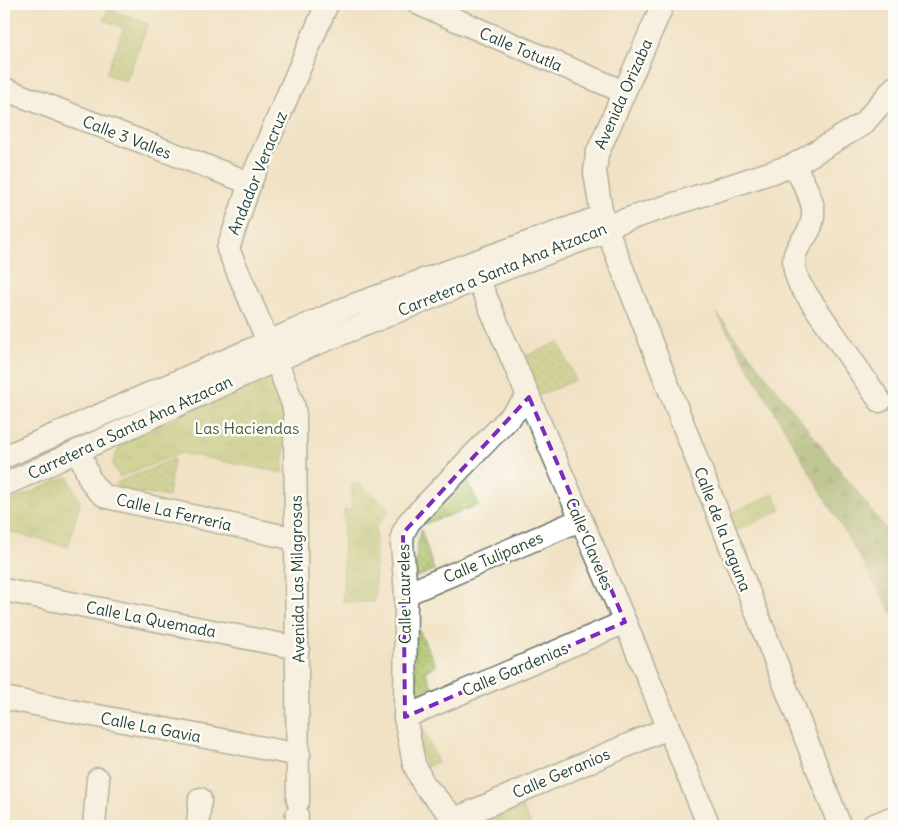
<svg xmlns="http://www.w3.org/2000/svg" width="898" height="830" viewBox="0 0 898 830" font-family="Delius,sans-serif">
<style>
.grass{fill:url(#grass-dots);stroke:#647e4c}
.forest{fill:url(#forest-firs);stroke:#537247}
.park{fill:url(#park-tufts);stroke:#647e4c}
.lines{fill:none;stroke-linecap:round;stroke-linejoin:round}
.minor-casing{stroke:#687767;stroke-width:25}
.minor{stroke:#fff;stroke-width:22}
.marked{fill:none;stroke:#7b2cbf;stroke-width:4;stroke-dasharray:10 6;stroke-linejoin:round}
.labels{text-anchor:middle;dominant-baseline:central;stroke-width:5;stroke-linejoin:round;paint-order:stroke}
.street-label{font-size:16px;fill:#1f3d34;stroke:#fdfcf7}
.park-label{font-size:16px;fill:#425e40;stroke:#fdfcf7}
</style>
<defs>
<pattern id="grass-dots" width="8" height="8" patternUnits="userSpaceOnUse" patternTransform="scale(1.25)"><rect width="8" height="8" fill="#aac065"/><path d="M2 2h.1M6 6h.1" fill="none" stroke="#8a9d54" stroke-width="1.8" stroke-linecap="round"/></pattern>
<pattern id="forest-firs" width="22" height="20" patternUnits="userSpaceOnUse" patternTransform="scale(1.25)"><rect width="22" height="20" fill="#87a65a"/><path d="M5 1l3.5 6h-7zM16 11l3.5 6h-7z" fill="#6e884b"/></pattern>
<pattern id="park-tufts" width="24" height="20" patternUnits="userSpaceOnUse" patternTransform="scale(1.25)"><rect width="24" height="20" fill="#aac065"/><path d="M3 7l-1-3M5 7V3M7 7l1-3M15 17l-1-3M17 17v-4M19 17l1-3" fill="none" stroke="#8a9d54"/></pattern>
</defs>
<rect width="100%" height="100%" fill="#fdfcf7"/>
<filter id="ink" filterUnits="userSpaceOnUse"><feTurbulence type="fractalNoise" baseFrequency=".02" numOctaves="2"/><feDisplacementMap in="SourceGraphic" scale="10" xChannelSelector="R" yChannelSelector="G"/><feConvolveMatrix kernelMatrix="1 2 1 2 8 2 1 2 1" color-interpolation-filters="sRGB"/></filter>
<filter id="wash" filterUnits="userSpaceOnUse"><feTurbulence type="fractalNoise" baseFrequency=".0096" numOctaves="4" result="noise"/><feDisplacementMap in="SourceGraphic" scale="20" xChannelSelector="R" yChannelSelector="G"/><feGaussianBlur stdDeviation="1.12" result="paint"/><feColorMatrix in="noise" values="0 0 0 0 0 0 0 0 0 0 0 0 0 0 0 0 0 1.4 0 .05"/><feComposite in="paint" operator="in"/></filter>
<g filter="url(#wash)">
<rect width="100%" height="100%" fill="#f1e2c5"/>
<g class="grass">
<path d="M108,9l40,15 -22,58 -20,-8 18,-46 -20,-8z"/>
<path d="M559,342l16,38 -41,18 -16,-39z"/>
<path d="M174,459l-6,38 -43,-6 -8,-5 -1,-3z"/>
<path d="M466,478l13,27 -58,20z"/>
<path d="M774,494l7,16 -47,21 -7,-16z"/>
<path d="M421,530l13,40 -19,8 2,-30z"/>
<path d="M413,617l23,49 -11,5 8,18 -17,9z"/>
<path d="M420,722l18,40 -12,5 -14,-41z"/>
</g>
<path class="forest" d="M716,312l178,227v77z"/>
<g class="park">
<path d="M271,375l16,36 -4,62 -102,-20 -61,24 -8,-13 9,-21z"/>
<path d="M68,476l12,27 -12,44 -61,-16 -3,1v-28z"/>
<path d="M352,484h6l32,25 -14,18 -1,75h-32l1,-92h7z"/>
<path d="M520,802l11,24h-69z"/>
</g>
</g>
<g filter="url(#ink)">
<g class="lines">
<defs>
<g id="minor">
<path d="M419,4l205,88"/>
<path d="M663,4l-66,150 -2,18 7,45 238,609"/>
<path d="M4,89l246,94"/>
<path d="M794,165c7,14 21,35 19,51 -3,30 -31,27 -13,69l80,116"/>
<path d="M472,265l153,357 84,204"/>
<path d="M80,451c6,18 9,37 27,46l188,42"/>
<path d="M4,457l347,-151 241,-86"/>
<path d="M4,485l272,-125 202,-81 128,-48 10,-8 178,-58 69,-41 31,-36"/>
<path d="M4,590l294,58"/>
<path d="M406,594l174,-74"/>
<path d="M4,698l295,57"/>
<path d="M405,717l220,-95"/>
<path d="M298,801l-3,-386 -2,-11 -17,-44 -48,-111 22,-66 77,-179"/>
<path d="M455,819l213,-91"/>
<path d="M94,826l4,-47"/>
<path d="M198,826l2,-27"/>
<path d="M296,826l1,-11"/>
<path d="M454,826l1,-7 -31,-34 -10,-21 -9,-47 1,-123 -4,-50 1,-11 6,-11 120,-125"/>
<path d="M872,826l22,-9"/>
</g>
</defs>
<use href="#minor" class="minor-casing"/>
<use href="#minor" class="minor"/>
</g>
</g>
<path d="M0 0H898V830H0ZM529,397l96,225 -220,95 -2,-184z" fill="#f1e2c5" fill-opacity=".55" fill-rule="evenodd"/>
<path class="marked" d="M529,397l96,225 -220,95 -2,-184z"/>
<g class="labels">
<g class="street-label">
<text transform="translate(521 49) rotate(23)">Calle Totutla</text>
<text transform="translate(623 94) rotate(-66)">Avenida Orizaba</text>
<text transform="translate(127 137) rotate(21)">Calle 3 Valles</text>
<text transform="translate(257 173) rotate(-68)">Andador Veracruz</text>
<text transform="translate(502 269) rotate(-22)">Carretera a Santa Ana Atzacan</text>
<text transform="translate(130 427) rotate(-25)">Carretera a Santa Ana Atzacan</text>
<text transform="translate(174 512) rotate(13)">Calle La Ferrería</text>
<text transform="translate(723 529) rotate(69)">Calle de la Laguna</text>
<text transform="translate(590 544) rotate(67)">Calle Claveles</text>
<text transform="translate(493 557) rotate(-23)">Calle Tulipanes</text>
<text transform="translate(297 579) rotate(-91)">Avenida Las Milagrosas</text>
<text transform="translate(404 594) rotate(-91)">Calle Laureles</text>
<text transform="translate(151 619) rotate(11)">Calle La Quemada</text>
<text transform="translate(515 669) rotate(-23)">Calle Gardenias</text>
<text transform="translate(151 727) rotate(11)">Calle La Gavia</text>
<text transform="translate(561 773) rotate(-23)">Calle Geranios</text>
</g>
<g class="park-label">
<text x="247" y="428">Las Haciendas</text>
</g>
</g>
<rect width="898" height="830" fill="none" stroke="#fdfcf7" stroke-width="20"/>
</svg>
